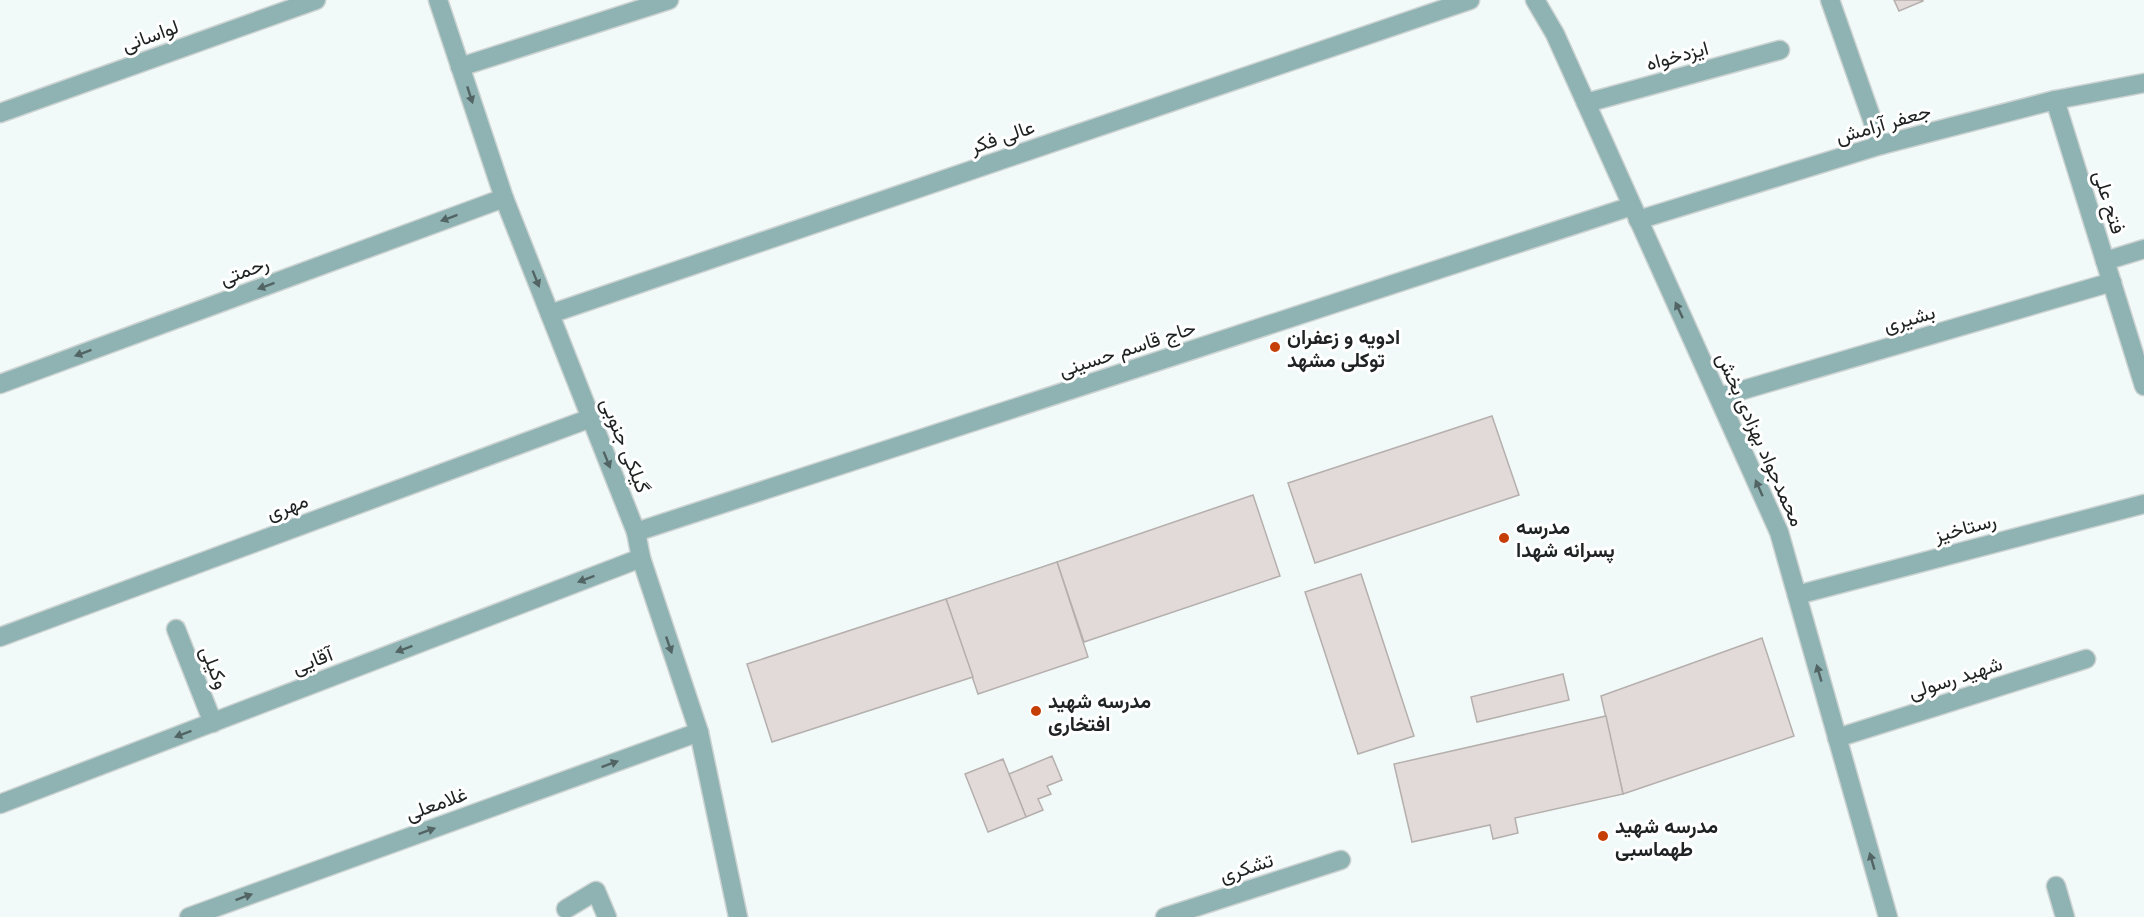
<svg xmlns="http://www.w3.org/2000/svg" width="2144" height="917" viewBox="0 0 2144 917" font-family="'Open Sans',Vazirmatn,sans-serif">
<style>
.building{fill:#e1dad8;stroke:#b5afad;stroke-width:1.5}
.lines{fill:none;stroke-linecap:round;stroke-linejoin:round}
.lane-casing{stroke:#ccd3d2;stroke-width:21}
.street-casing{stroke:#ccd3d2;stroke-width:21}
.lane{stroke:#8eb3b2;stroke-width:18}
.street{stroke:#8eb3b2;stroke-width:18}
.oneway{fill:#526463}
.poi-dot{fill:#c53e06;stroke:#fff;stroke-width:2}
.labels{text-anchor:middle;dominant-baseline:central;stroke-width:6;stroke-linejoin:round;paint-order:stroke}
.street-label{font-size:20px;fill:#202323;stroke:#fff}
.poi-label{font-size:20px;font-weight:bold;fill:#202323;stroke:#fff;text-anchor:start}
</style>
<rect width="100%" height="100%" fill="#f2faf9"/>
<g class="building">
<path d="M1894,0h29v1l-24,10z"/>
<path d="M1492,416l27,79 -204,68 -27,-80z"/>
<path d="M1253,495l27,81 -196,66 -27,-80z"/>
<path d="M1057,562l31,95 -110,37 -32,-95z"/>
<path d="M1361,574l53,162 -56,18 -53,-162z"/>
<path d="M946,599l27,78 -201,65 -25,-78z"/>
<path d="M1762,638l32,98 -171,58 -22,-98z"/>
<path d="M1563,674l6,26 -92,22 -6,-25z"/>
<path d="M1606,716l17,78 -108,24 3,15 -25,6 -3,-14 -78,17 -18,-78z"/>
<path d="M1052,756l10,24 -15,6 4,8 -13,5 5,11 -17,7 -17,-43z"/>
<path d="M1003,759l23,58 -38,15 -23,-58z"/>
</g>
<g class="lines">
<defs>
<path id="lane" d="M2105,261l39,-12"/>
<g id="street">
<path d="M438,0l66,198 132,334 5,26 58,174 39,185"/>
<path d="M1535,0l20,34 224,498 109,385"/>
<path d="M1830,0l51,145"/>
<path d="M460,67l209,-67"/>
<path d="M2055,100l89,286"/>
<path d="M1586,103l194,-53"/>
<path d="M0,113l316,-113"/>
<path d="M1638,220l243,-75 174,-45 89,-17"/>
<path d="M550,314l920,-314"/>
<path d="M0,384l504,-186"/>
<path d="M1719,397l393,-115"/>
<path d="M636,532l996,-326"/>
<path d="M1797,595l347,-91"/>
<path d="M176,629l37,94"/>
<path d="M0,637l591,-219"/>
<path d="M1837,738l249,-79"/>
<path d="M0,804l641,-246"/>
<path d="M2056,886l9,31"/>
<path d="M566,909l30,-18 11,26"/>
<path d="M189,917l510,-185"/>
<path d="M1165,917l176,-57"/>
</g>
</defs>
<use href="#lane" class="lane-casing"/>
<use href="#street" class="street-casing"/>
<use href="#lane" class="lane"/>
<use href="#street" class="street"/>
</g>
<defs><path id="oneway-solid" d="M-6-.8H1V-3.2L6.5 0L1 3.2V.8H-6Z" transform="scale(1.5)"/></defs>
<g class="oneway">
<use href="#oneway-solid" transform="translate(470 95) rotate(72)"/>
<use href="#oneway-solid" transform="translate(449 218) rotate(160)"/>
<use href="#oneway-solid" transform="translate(536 279) rotate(68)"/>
<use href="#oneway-solid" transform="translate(266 286) rotate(160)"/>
<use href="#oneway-solid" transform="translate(1679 310) rotate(-115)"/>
<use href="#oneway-solid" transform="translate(83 353) rotate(160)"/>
<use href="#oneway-solid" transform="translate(607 460) rotate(68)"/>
<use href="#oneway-solid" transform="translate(1759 488) rotate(-114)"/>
<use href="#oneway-solid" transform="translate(586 579) rotate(159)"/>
<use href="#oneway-solid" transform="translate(669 645) rotate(71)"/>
<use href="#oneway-solid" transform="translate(404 649) rotate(159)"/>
<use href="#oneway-solid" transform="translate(1819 673) rotate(-106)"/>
<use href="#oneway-solid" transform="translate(183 734) rotate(159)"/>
<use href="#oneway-solid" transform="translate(610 764) rotate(-20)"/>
<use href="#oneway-solid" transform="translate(427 831) rotate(-20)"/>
<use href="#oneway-solid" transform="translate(1872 861) rotate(-106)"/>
<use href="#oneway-solid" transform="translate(244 897) rotate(-20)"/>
</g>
<g class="poi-dot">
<circle cx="1275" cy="347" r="6"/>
<circle cx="1504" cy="538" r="6"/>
<circle cx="1036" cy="711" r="6"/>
<circle cx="1603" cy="836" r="6"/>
</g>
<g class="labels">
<g class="street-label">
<text transform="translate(150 35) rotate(-20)">لواسانی</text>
<text transform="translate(1677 55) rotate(-15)">ایزدخواه</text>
<text transform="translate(1883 123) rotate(-16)">جعفر آرامش</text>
<text transform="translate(1002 136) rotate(-19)">عالی فکر</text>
<text transform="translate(2110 202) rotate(73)">فتح علی</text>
<text transform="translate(244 270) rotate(-20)">رحمتی</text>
<text transform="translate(1909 318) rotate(-16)">بشیری</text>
<text transform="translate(1127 348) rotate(-18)">حاج قاسم حسینی</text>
<text transform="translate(1761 439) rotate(66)">محمدجواد بهزادی بخش</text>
<text transform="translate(626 445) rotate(68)">گیلکی جنوبی</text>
<text transform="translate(287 506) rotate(-20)">مهری</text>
<text transform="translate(1965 527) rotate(-15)">رستاخیز</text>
<text transform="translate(312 660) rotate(-21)">آقایی</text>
<text transform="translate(215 667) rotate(68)">وکیلی</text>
<text transform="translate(1955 677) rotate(-18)">شهید رسولی</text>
<text transform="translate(436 803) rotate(-20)">غلامعلی</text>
<text transform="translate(1246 867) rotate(-18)">تشکری</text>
</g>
<g class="poi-label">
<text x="1287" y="336">ادویه و زعفران<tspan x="1287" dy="23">توکلی مشهد</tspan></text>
<text x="1516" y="526">مدرسه<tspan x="1516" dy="23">پسرانه شهدا</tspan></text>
<text x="1048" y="700">مدرسه شهید<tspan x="1048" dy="23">افتخاری</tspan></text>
<text x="1615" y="825">مدرسه شهید<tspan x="1615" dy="23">طهماسبی</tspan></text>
</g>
</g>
</svg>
